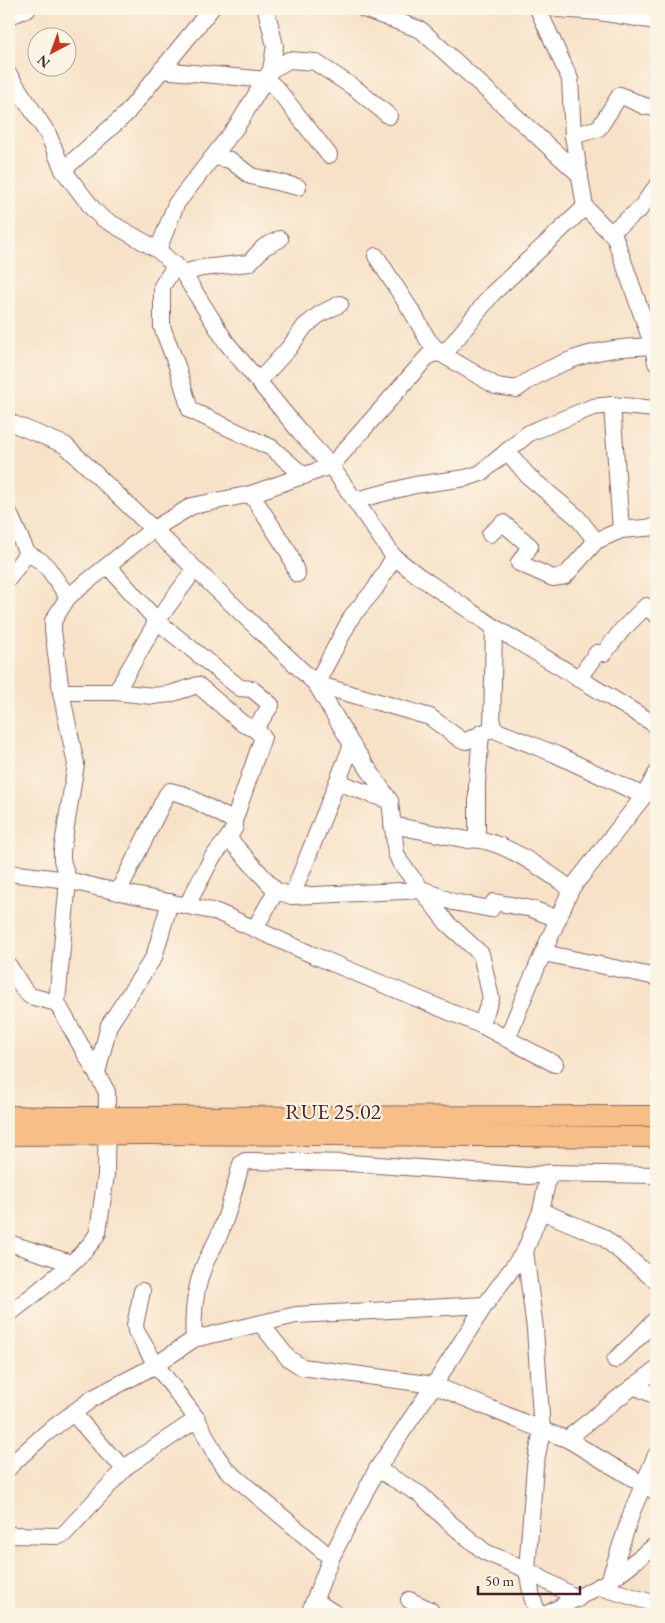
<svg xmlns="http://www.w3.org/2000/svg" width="665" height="1623" viewBox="0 0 665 1623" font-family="'EB Garamond',serif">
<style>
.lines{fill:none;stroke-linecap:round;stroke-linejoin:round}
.minor-casing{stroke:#876362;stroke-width:18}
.major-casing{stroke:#876362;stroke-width:22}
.minor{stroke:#fff;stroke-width:16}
.major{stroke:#f7be87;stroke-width:20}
.labels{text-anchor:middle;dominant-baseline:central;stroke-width:4.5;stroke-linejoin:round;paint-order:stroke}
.street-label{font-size:22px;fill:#4a1f2b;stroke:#fcf5e5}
</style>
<rect width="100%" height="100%" fill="#fcf5e5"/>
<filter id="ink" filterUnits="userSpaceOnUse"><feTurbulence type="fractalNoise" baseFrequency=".02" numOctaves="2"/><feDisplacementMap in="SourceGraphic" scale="10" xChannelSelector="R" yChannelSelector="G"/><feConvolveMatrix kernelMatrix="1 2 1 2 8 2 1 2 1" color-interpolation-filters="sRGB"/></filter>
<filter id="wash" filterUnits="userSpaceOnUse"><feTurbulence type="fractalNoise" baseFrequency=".0096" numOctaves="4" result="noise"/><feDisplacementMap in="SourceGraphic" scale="20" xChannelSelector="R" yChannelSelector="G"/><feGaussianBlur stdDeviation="1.12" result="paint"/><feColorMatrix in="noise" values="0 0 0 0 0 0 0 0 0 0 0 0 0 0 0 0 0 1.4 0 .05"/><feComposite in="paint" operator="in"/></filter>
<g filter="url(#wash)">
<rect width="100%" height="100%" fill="#f7e2c8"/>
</g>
<g filter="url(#ink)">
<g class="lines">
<defs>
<g id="minor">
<path d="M364,9l57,21 159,145"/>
<path d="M538,9l32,70 3,57 12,71 30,31 38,108 3,17"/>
<path d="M558,9l41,3 57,9"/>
<path d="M9,16l19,-7"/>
<path d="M161,70l106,10 10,9 52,66"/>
<path d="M271,70l18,-10 26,2 41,27 33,27"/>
<path d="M9,75l39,59 15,36 30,39 9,9 56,32 25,23 43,69 74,90 31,34 63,91 26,20 74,50 162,98"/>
<path d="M573,136l26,-8 21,-33 24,11 12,2"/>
<path d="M214,157l16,3 21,16 47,11"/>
<path d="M63,170l63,-56 85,-105"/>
<path d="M611,232l28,-22 17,-23"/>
<path d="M158,250l18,-46 61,-78 34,-56 4,-24 -9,-37"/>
<path d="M376,256l38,59 14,25 12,13 56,33 21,3c25,-20 65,-36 97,-40 13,-2 26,-2 39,-3"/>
<path d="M176,265l-14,21v41l15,39 13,44 82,38 32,28"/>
<path d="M183,273l19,-5 47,-5 15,-16 16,-8"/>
<path d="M259,381l30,-33 16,-22 15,-12 20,-10"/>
<path d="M612,405l9,125"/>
<path d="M9,422l56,23 251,239 36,61 38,56 6,52 4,9 47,61 34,31 10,44 -10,27"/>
<path d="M507,451l21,25 49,41 19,24"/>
<path d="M251,494l38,59 8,21"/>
<path d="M356,500l59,-15 51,-7 15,-5 48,-40 64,-26 19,-2 44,4"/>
<path d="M9,513l18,40 14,8 7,7 20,29"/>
<path d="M490,534l13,-11 27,23 -11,17 34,15 12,-2 31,-35 25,-11 35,-3"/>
<path d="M394,557l-19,32 -23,27 -36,68 114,33 31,23 5,1 26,-12 63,25 89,42"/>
<path d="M108,566l49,55 83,67 12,1 19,16 -16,24"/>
<path d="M9,578l18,-25"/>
<path d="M578,679l19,-26h7l18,-23 24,-24 10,9"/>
<path d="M61,692h55l37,4 17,-2 28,-9 45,39 12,5 8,8 -29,84 1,6 -7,11 48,53 16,5 132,-6 29,12 38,7 3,-7 38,7 26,10"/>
<path d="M116,692l41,-71 38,-52"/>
<path d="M492,729l2,-102"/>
<path d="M337,782l53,19"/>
<path d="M392,825l76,15c29,-5 79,32 103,49"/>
<path d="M477,839v-56l4,-50"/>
<path d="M9,873l59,7 32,8 117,24 96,43 168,70 74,39"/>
<path d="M118,892l49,-98 3,-3 15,4 49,26"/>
<path d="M292,896l60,-151"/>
<path d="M187,905l25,-47 16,-20"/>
<path d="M255,928l21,-37"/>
<path d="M544,953l112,24"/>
<path d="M9,966l15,24 6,6 27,7 50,89 -1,83 -8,57c-9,22 -68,65 -89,82"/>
<path d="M57,1003l11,-123 -6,-20v-9l14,-87 -15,-72 -8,-62v-9l15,-24 84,-67 40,-24 59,-12 80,-28 98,-111 11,-2 10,-6 42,-53 93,-87"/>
<path d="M507,1039l19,-47 45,-103 73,-93 12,-22"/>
<path d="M97,1073l12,-48 45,-68 16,-55"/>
<path d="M541,1211l62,26 53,44"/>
<path d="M9,1243l62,20"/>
<path d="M142,1291l-7,34 1,6 20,34 41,54 17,33 12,17 105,89"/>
<path d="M261,1324l27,34 14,9 132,18 108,45 -7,-101 -10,-78"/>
<path d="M194,1339c-2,-28 1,-53 12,-78 5,-10 10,-18 14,-28 9,-22 15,-46 21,-69l4,-3 105,2 179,13 20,-3"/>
<path d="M615,1360l21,-20 20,-21"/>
<path d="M634,1386l22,10"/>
<path d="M73,1413l36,41 16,14"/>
<path d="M567,1439l89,53"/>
<path d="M9,1468l4,-5 32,-29 48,-36 63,-33 38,-26 102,-24 189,-10"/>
<path d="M377,1469l44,26 30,29 34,28 42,18 51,29"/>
<path d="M9,1535l50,1 5,-2 63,-68 70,-47"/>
<path d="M609,1581l24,-72 23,-54"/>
<path d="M600,1587l56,17"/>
<path d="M409,1600l21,10 3,4"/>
<path d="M315,1601l21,13"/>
<path d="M309,1614l22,-56 46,-89 57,-84 51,-80 40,-54 16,-40 8,-38 107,2"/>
<path d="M538,1614l-6,-17 -5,-27 8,-104 7,-36 25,9 55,-44 34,-25"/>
<path d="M547,1614l62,-33 47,-36"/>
</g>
<g id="major">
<path d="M9,1116l46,1 601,-1"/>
<path d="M9,1135l135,-1 512,3"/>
</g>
</defs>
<use href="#minor" class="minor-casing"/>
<use href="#major" class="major-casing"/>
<use href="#minor" class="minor"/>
<use href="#major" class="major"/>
</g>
</g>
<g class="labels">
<g class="street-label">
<text x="333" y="1111">RUE 25.02</text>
</g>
</g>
<rect width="665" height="1623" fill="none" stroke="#fcf5e5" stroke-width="30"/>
<g transform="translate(52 52) rotate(221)"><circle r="24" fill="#fcf5e5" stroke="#b59f9b"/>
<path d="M0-4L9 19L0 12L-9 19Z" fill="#c8321e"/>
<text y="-8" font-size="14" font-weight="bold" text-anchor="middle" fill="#4a1f2b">N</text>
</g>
<path d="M478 1586v8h102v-8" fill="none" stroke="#4a1f2b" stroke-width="2.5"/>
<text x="485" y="1586" font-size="15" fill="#4a1f2b" stroke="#fcf5e5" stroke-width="4" paint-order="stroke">50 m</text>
</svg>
